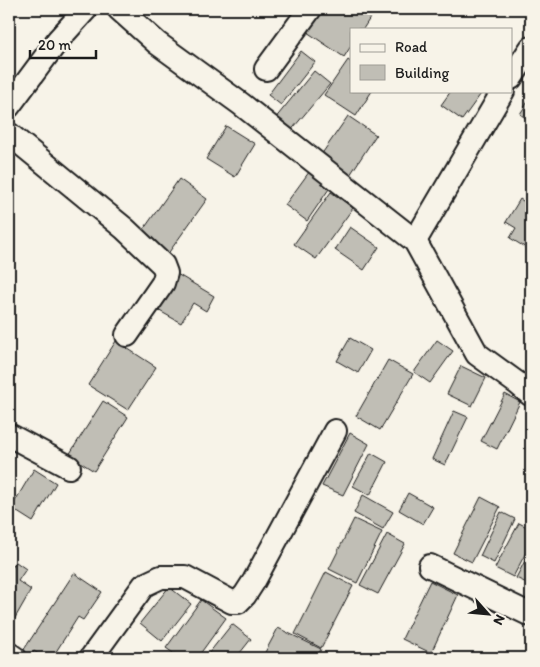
<svg xmlns="http://www.w3.org/2000/svg" width="540" height="667" viewBox="0 0 540 667" font-family="Itim,sans-serif">
<style>
.building{fill:#c0beb5;stroke:#1c1c1c}
.lines{fill:none;stroke-linecap:round;stroke-linejoin:round}
.street-casing{stroke:#1c1c1c;stroke-width:26}
.street{stroke:#f7f3e8;stroke-width:22}
</style>
<rect width="100%" height="100%" fill="#f7f3e8"/>
<filter id="ink" filterUnits="userSpaceOnUse"><feTurbulence type="fractalNoise" baseFrequency=".02" numOctaves="2"/><feDisplacementMap in="SourceGraphic" scale="10" xChannelSelector="R" yChannelSelector="G"/><feConvolveMatrix kernelMatrix="1 2 1 2 8 2 1 2 1" color-interpolation-filters="sRGB"/></filter>
<g filter="url(#ink)">
<g class="building">
<path d="M318,9h45l9,6 -9,14h-12v17l-7,11 -40,-27z"/>
<path d="M301,51l14,11 -34,43 -13,-10z"/>
<path d="M348,60l3,2v29h21l-16,25 -32,-21z"/>
<path d="M314,71l16,13 -41,49 -15,-13z"/>
<path d="M451,91h32l-21,29 -21,-15z"/>
<path d="M531,97v25l-11,-8z"/>
<path d="M348,116l28,19 -26,40 -29,-20z"/>
<path d="M226,126l29,18 -20,33 -29,-18z"/>
<path d="M312,168l21,15 -26,38 -22,-16z"/>
<path d="M179,179l28,20 -40,56 -28,-19z"/>
<path d="M331,192l22,16 -37,51 -22,-15z"/>
<path d="M520,199l11,7v45l-21,-13 6,-10 -10,-6z"/>
<path d="M350,227l29,20 -15,23 -29,-20z"/>
<path d="M177,274l37,22 -8,15 -13,-8 -12,20 -25,-14z"/>
<path d="M350,338l21,12 -13,23 -21,-12z"/>
<path d="M437,340l16,11 -23,32 -16,-11z"/>
<path d="M116,341l40,26 -28,43 -40,-25z"/>
<path d="M388,360l25,14 -33,56 -24,-14z"/>
<path d="M461,366l25,12 -14,28 -25,-12z"/>
<path d="M505,394l15,8 -23,47 -16,-8z"/>
<path d="M103,401l25,16 -34,54 -25,-16z"/>
<path d="M454,411l14,6 -23,48 -13,-6z"/>
<path d="M350,433l19,11 -26,51 -21,-9z"/>
<path d="M371,453l16,9 -17,33 -17,-9z"/>
<path d="M34,469l22,14 -23,39 -22,-14z"/>
<path d="M408,493l25,14 -10,17 -24,-14z"/>
<path d="M363,495l30,17 -10,17 -29,-16z"/>
<path d="M481,497l19,10 -28,55 -19,-9z"/>
<path d="M501,512l14,7 -21,44 -14,-7z"/>
<path d="M354,519l28,13 -25,51 -28,-14z"/>
<path d="M519,523l12,6v14l-18,34 -18,-9z"/>
<path d="M387,534l18,10 -27,50 -18,-9z"/>
<path d="M531,549v36l-15,-7z"/>
<path d="M16,562l10,7 -8,12 13,9 -20,35 -2,-2v-51z"/>
<path d="M326,572l27,14 -32,62 -26,-14z"/>
<path d="M74,573l28,19 -19,28 -5,-3 -26,41h-8l-10,-7 -3,5 -8,-5z"/>
<path d="M430,581l28,14 -27,58 -29,-14z"/>
<path d="M169,587l22,17 -29,37 -22,-18z"/>
<path d="M201,600l25,18 -29,40h-17l-14,-10z"/>
<path d="M232,624l19,15 -15,19h-31z"/>
<path d="M278,628l43,21 -4,9h-55z"/>
</g>
<g class="lines">
<defs>
<g id="street">
<path d="M119,9l38,34 84,61 174,137 62,113 40,29 14,12"/>
<path d="M266,69l44,-60"/>
<path d="M511,78l20,-30"/>
<path d="M9,106l49,-66 28,-31"/>
<path d="M9,134l116,95 38,36 3,8 -3,10 -36,52"/>
<path d="M415,241l88,-150"/>
<path d="M9,435l60,32"/>
<path d="M430,566l101,49"/>
<path d="M9,654l6,4"/>
<path d="M91,658l53,-73 17,-8h24l47,25h6l7,-7 9,-14 81,-150"/>
</g>
</defs>
<use href="#street" class="street-casing"/>
<use href="#street" class="street"/>
</g>
</g>
<rect width="540" height="667" fill="none" stroke="#f7f3e8" stroke-width="30"/>
<rect x="15" y="15" width="510" height="637" fill="none" stroke="#1c1c1c" stroke-width="2" filter="url(#ink)"/>
<rect x="350" y="28" width="162" height="65" fill="#f7f3e8" stroke="#9f9d96"/>
<rect x="360" y="44" width="25" height="8" fill="#f7f3e8" stroke="#9f9d96"/>
<text x="395" y="52" font-size="15" fill="#1c1c1c">Road</text>
<rect x="360" y="65" width="25" height="15" fill="#c0beb5" stroke="#9f9d96"/>
<text x="395" y="78" font-size="15" fill="#1c1c1c">Building</text>
<g transform="translate(488 614) rotate(117)" stroke="#f7f3e8" stroke-width="4" paint-order="stroke">
<path d="M0-4L9 19L0 12L-9 19Z" fill="#1c1c1c"/>
<text y="-8" font-size="14" font-weight="bold" text-anchor="middle" fill="#1c1c1c">N</text>
</g>
<path d="M30 50v8h66v-8" fill="none" stroke="#1c1c1c" stroke-width="2.5"/>
<text x="38" y="50" font-size="15" fill="#1c1c1c" stroke="#f7f3e8" stroke-width="4" paint-order="stroke">20 m</text>
</svg>
